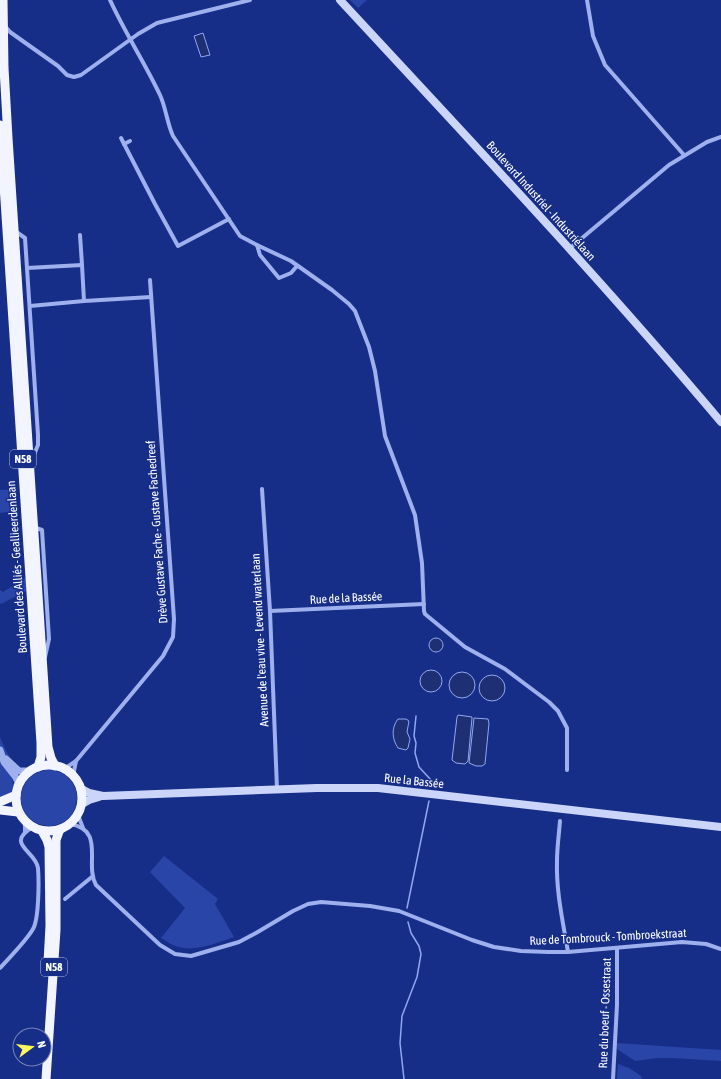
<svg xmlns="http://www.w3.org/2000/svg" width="721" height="1079" viewBox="0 0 721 1079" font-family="'Asap Condensed',sans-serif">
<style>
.green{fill:#2945a7}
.water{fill:#1e3073;stroke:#91a7f1}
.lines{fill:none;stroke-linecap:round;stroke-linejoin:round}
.stream{stroke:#91a7f1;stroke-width:1.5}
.minor{stroke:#9eb0ee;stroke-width:4}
.tertiary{stroke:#9eb0ee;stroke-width:7}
.secondary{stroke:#cbd5fa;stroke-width:8}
.trunk{stroke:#f2f4ff;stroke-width:9}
.labels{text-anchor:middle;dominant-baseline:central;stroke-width:3;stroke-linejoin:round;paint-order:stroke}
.shield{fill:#172e88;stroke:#b9c0db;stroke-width:1}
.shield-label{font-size:11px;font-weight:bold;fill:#fff}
.street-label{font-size:12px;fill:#fff;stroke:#172e88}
</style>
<rect width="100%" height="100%" fill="#172e88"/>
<g class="green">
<path d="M350,0h17l-9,8z"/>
<path d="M16,489l1,22 -17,2v-23z"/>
<path d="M27,577l1,13 -27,14 -1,-1v-13l3,2z"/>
<path d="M0,737c5,12 9,22 20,30l-9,9 3,9 -3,8 -11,5z"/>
<circle cx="49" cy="798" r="28"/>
<path d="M164,856l54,43 -3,5 19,33c-18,6 -40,16 -59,9 -5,-2 -10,-6 -14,-8l24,-30 -35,-36z"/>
<path d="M617,1043l104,7v11l-49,-3h-15l-22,3 -18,-12z"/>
<path d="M618,1064l11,4 12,8 1,3h-25z"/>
</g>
<g class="water">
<path d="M203,33l7,22 -9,2 -7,-21z"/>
<circle cx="436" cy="645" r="7"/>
<circle cx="431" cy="681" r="11"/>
<circle cx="462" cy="685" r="13"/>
<circle cx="492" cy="688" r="13"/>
<path d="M458,715l14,2v1l-4,43 -3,3 -9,-1 -4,-3 5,-43z"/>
<path d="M474,718l14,1 1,4 -4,41 -3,2h-6l-7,-3z"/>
<path d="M398,719h8l3,2 -2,11 3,7 -2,9 -2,2 -8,-2c-6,-9 -7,-20 0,-29z"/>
</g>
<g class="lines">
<g class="stream">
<path d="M416,716l-2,20 2,7 -1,10 4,14 12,13v4"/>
<path d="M407,908l22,-107"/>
<path d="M404,1079l-4,-36 2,-27 15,-39 4,-23 -2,-8 -8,-13 -3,-11"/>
</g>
<g class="minor">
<path d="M110,0c15,33 35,63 50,95 6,13 7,28 13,41l67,100 17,9 34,16 41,29 17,14 6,7 14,36 6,24 10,65 30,79 7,48 2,48 1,3 40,33 40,22 44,33 9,9 9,17v42"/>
<path d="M587,0l6,36 12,29 79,90"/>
<path d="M5,26l5,6 48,34 9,9 7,2 7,-2 57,-41 19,-11 93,-23"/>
<path d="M121,138l34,66 23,42 51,-27"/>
<path d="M124,144l6,-3"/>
<path d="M15,231l10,7 13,197v10l-7,17"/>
<path d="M80,235l2,30"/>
<path d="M257,245l3,10 19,23 12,-5 6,-7"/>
<path d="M569,249l100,-84 38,-23 14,-5"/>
<path d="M27,268l55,-3 2,36"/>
<path d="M30,306l54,-5 67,-4"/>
<path d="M262,489l8,122 7,178"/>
<path d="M33,527l9,3 7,109 -4,18"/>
<path d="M270,611l154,-7"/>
<path d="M64,769l12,-8"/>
<path d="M73,776l3,-15 5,-6 82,-99 10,-19 1,-18 -24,-339"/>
<path d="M78,815l5,13"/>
<path d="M560,821c-1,13 -3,27 -3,40 -1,31 6,61 11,91"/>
<path d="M70,824c36,6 14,40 26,61l64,60 15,9 16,2 48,-14 17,-9 37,-22 15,-7 13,-2 49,4 29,5 73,29 22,7 27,4 27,1h20l114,-10 24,2 15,5"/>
<path d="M25,832v-10"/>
<path d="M65,899l28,-23"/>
<path d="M0,968c10,-11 26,-27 33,-39 6,-10 6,-48 5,-61 -2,-17 -34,-24 -5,-41"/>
<path d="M613,1079l4,-74v-57"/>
</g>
<g class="tertiary">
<path d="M0,750l4,12 11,14 4,8"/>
<path d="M6,759l13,12h11"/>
</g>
<g class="secondary">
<path d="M340,0c129,139 259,277 381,422"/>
<path d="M80,788l9,5 14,3 214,-8h61l343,39"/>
<path d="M82,804l7,-4 10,-3"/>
</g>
<g class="trunk">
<path d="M3,0l1,68 4,70 40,609 3,11 4,8"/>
<path d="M0,125l41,618v14l-3,10"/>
<circle cx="49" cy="798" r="33"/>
<path d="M0,802l16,-7"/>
<path d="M0,810l18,2"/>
<path d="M42,831l5,9 2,7 1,79 -2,36"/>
<path d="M46,1079l10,-149v-90l4,-11"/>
</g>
</g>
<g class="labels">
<g class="shield">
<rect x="10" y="450" width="26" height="18" rx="3"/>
<rect x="41" y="958" width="26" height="18" rx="3"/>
</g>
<g class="shield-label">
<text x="23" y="459">N58</text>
<text x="54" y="967">N58</text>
</g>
<g class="street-label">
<text transform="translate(541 201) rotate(48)">Boulevard Industriel - Industriélaan</text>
<text transform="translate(157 532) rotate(-94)">Drève Gustave Fache - Gustave Fachedreef</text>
<text transform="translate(17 567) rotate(-94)">Boulevard des Alliés - Geallieerdenlaan</text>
<text transform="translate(346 598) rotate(-3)">Rue de la Bassée</text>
<text transform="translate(260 640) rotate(-93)">Avenue de l'eau vive - Levend waterlaan</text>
<text transform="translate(414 781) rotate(6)">Rue la Bassée</text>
<text transform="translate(608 937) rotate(-3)">Rue de Tombrouck - Tombroekstraat</text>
<text transform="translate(605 1013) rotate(-88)">Rue du boeuf - Ossestraat</text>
</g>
</g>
<g transform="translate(32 1047) rotate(75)"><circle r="19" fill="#172e88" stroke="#7482b8"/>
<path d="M0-3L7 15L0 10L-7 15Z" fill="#fff65b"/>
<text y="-6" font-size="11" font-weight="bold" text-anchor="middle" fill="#ffffff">N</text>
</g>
</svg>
